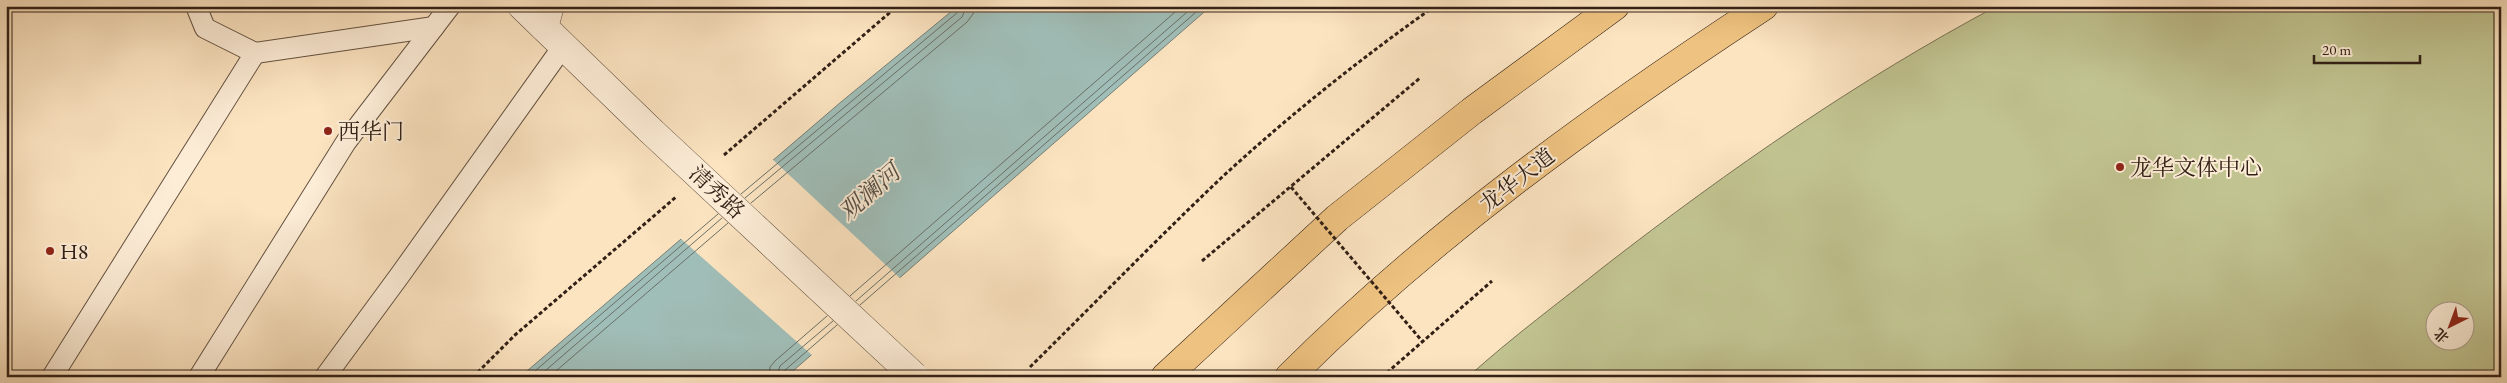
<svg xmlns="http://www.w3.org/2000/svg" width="2507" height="383" viewBox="0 0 2507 383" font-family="'EB Garamond','Noto Serif SC',serif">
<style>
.green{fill:#c1c491;stroke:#7a7254;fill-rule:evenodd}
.water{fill:#a0beb8;stroke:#747f77}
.pier{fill:#fce4c1}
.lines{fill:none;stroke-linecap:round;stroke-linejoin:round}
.shore{stroke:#696f67;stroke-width:1}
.service-casing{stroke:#645141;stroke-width:22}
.minor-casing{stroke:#645141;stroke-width:29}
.tertiary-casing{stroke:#645141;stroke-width:29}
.primary-casing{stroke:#322016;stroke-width:29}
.path{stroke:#322016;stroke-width:3;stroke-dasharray:4 2.5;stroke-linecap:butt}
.service{stroke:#fdedd7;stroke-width:20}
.minor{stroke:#fdedd7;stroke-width:28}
.tertiary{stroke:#fdedd7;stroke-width:28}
.primary{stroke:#eec280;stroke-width:28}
.tertiary-bridge-casing{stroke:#645141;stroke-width:29;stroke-linecap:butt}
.path-bridge{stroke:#322016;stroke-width:3;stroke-dasharray:4 2.5;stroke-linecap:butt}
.tertiary-bridge{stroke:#fdedd7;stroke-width:28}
.poi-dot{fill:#8f2418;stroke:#fdedd7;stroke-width:2}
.labels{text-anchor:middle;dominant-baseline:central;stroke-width:4;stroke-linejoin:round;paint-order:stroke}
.poi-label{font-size:22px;fill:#322016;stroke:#fdedd7;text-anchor:start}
.street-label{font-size:22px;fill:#322016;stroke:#fdedd7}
.water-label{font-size:24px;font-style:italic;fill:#534f47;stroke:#fdedd7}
</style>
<rect width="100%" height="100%" fill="#fce4c1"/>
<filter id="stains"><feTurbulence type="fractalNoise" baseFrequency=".004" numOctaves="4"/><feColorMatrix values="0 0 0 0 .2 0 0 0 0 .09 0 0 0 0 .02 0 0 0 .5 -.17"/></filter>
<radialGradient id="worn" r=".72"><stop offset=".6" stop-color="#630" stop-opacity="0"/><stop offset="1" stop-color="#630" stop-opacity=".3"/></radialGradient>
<path class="green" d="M1997,6h504v371h-1033c44,-40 92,-75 138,-112 124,-96 252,-185 391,-259zM2434,310h30v30h-30z"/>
<path class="water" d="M958,6h253l-425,371h-266l321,-275z"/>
<path class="pier" d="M771,158l131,122 -89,76 -134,-119z"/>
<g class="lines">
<g class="shore">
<path d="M741,194l217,-182 2,-6"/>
<path d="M745,198l217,-181 5,-11"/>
<path d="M751,203l216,-181 6,-8 1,-8"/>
<path d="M850,296l332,-290"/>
<path d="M856,301l338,-295"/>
<path d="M860,305l343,-299"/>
<path d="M528,377l190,-163"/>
<path d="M538,377l184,-159"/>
<path d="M549,377l179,-154"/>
<path d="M769,377l1,-10 5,-6 52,-45"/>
<path d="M776,377l4,-11 53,-45"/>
<path d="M782,377l2,-6 53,-46"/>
</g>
<defs>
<g id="service">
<path d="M255,53l179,-26"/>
<path d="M52,377l203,-324 -50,-25 -9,-22"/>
<path d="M199,377l147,-235 104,-136"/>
<path d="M325,377l75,-102 164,-230"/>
</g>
<path id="minor" d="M544,27l6,-21"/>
<path id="tertiary" d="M522,6l128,124"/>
<g id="primary">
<path d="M1165,377l172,-159 135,-107 143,-105"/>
<path d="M1289,377c142,-142 307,-261 475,-371"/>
</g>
</defs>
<use href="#service" class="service-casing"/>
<use href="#minor" class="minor-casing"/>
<use href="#tertiary" class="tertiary-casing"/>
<use href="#primary" class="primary-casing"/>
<g class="path">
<path d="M724,155l170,-146"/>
<path d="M1202,261l218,-183"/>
<path d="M1030,367c63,-62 125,-126 189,-187 68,-63 141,-121 216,-174"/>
<path d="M473,377l42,-42 161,-138"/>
<path d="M1382,377l110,-96"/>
</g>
<use href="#service" class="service"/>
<use href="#minor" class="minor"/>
<use href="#tertiary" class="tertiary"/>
<use href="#primary" class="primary"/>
<defs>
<path id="tertiary-bridge" d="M650,130l264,246"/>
</defs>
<use href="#tertiary-bridge" class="tertiary-bridge-casing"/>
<path class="path-bridge" d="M1291,187l131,154"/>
<use href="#tertiary-bridge" class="tertiary-bridge"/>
</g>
<g class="poi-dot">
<circle cx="328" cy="131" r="5"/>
<circle cx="2120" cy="167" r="5"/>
<circle cx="50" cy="251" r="5"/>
</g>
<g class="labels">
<g class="poi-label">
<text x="338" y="131">西华门</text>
<text x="2130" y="167">龙华文体中心</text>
<text x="60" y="251">H8</text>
</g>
<g class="street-label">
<text transform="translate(1517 180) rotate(-38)">龙华大道</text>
<text transform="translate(717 192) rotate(43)">清秀路</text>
</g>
<g class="water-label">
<text transform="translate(869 192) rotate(-41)">观澜河</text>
</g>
</g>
<rect width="2507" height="383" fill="none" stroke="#fce4c1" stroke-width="25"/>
<rect x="8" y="8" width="2492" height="368" fill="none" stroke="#322016" stroke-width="2.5"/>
<rect x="12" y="12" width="2482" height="358" fill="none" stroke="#322016"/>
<g transform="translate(2450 326) rotate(222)"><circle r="24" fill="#fdedd7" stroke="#ac9b8a"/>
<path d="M0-4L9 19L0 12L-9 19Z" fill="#8f2418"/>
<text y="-8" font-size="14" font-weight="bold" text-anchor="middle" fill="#322016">北</text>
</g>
<path d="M2314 55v8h106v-8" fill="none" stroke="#322016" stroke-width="2.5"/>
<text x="2322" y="55" font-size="15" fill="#322016" stroke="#fdedd7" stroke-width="4" paint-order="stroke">20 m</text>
<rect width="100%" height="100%" filter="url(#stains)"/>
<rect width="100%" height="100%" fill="url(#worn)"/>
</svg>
